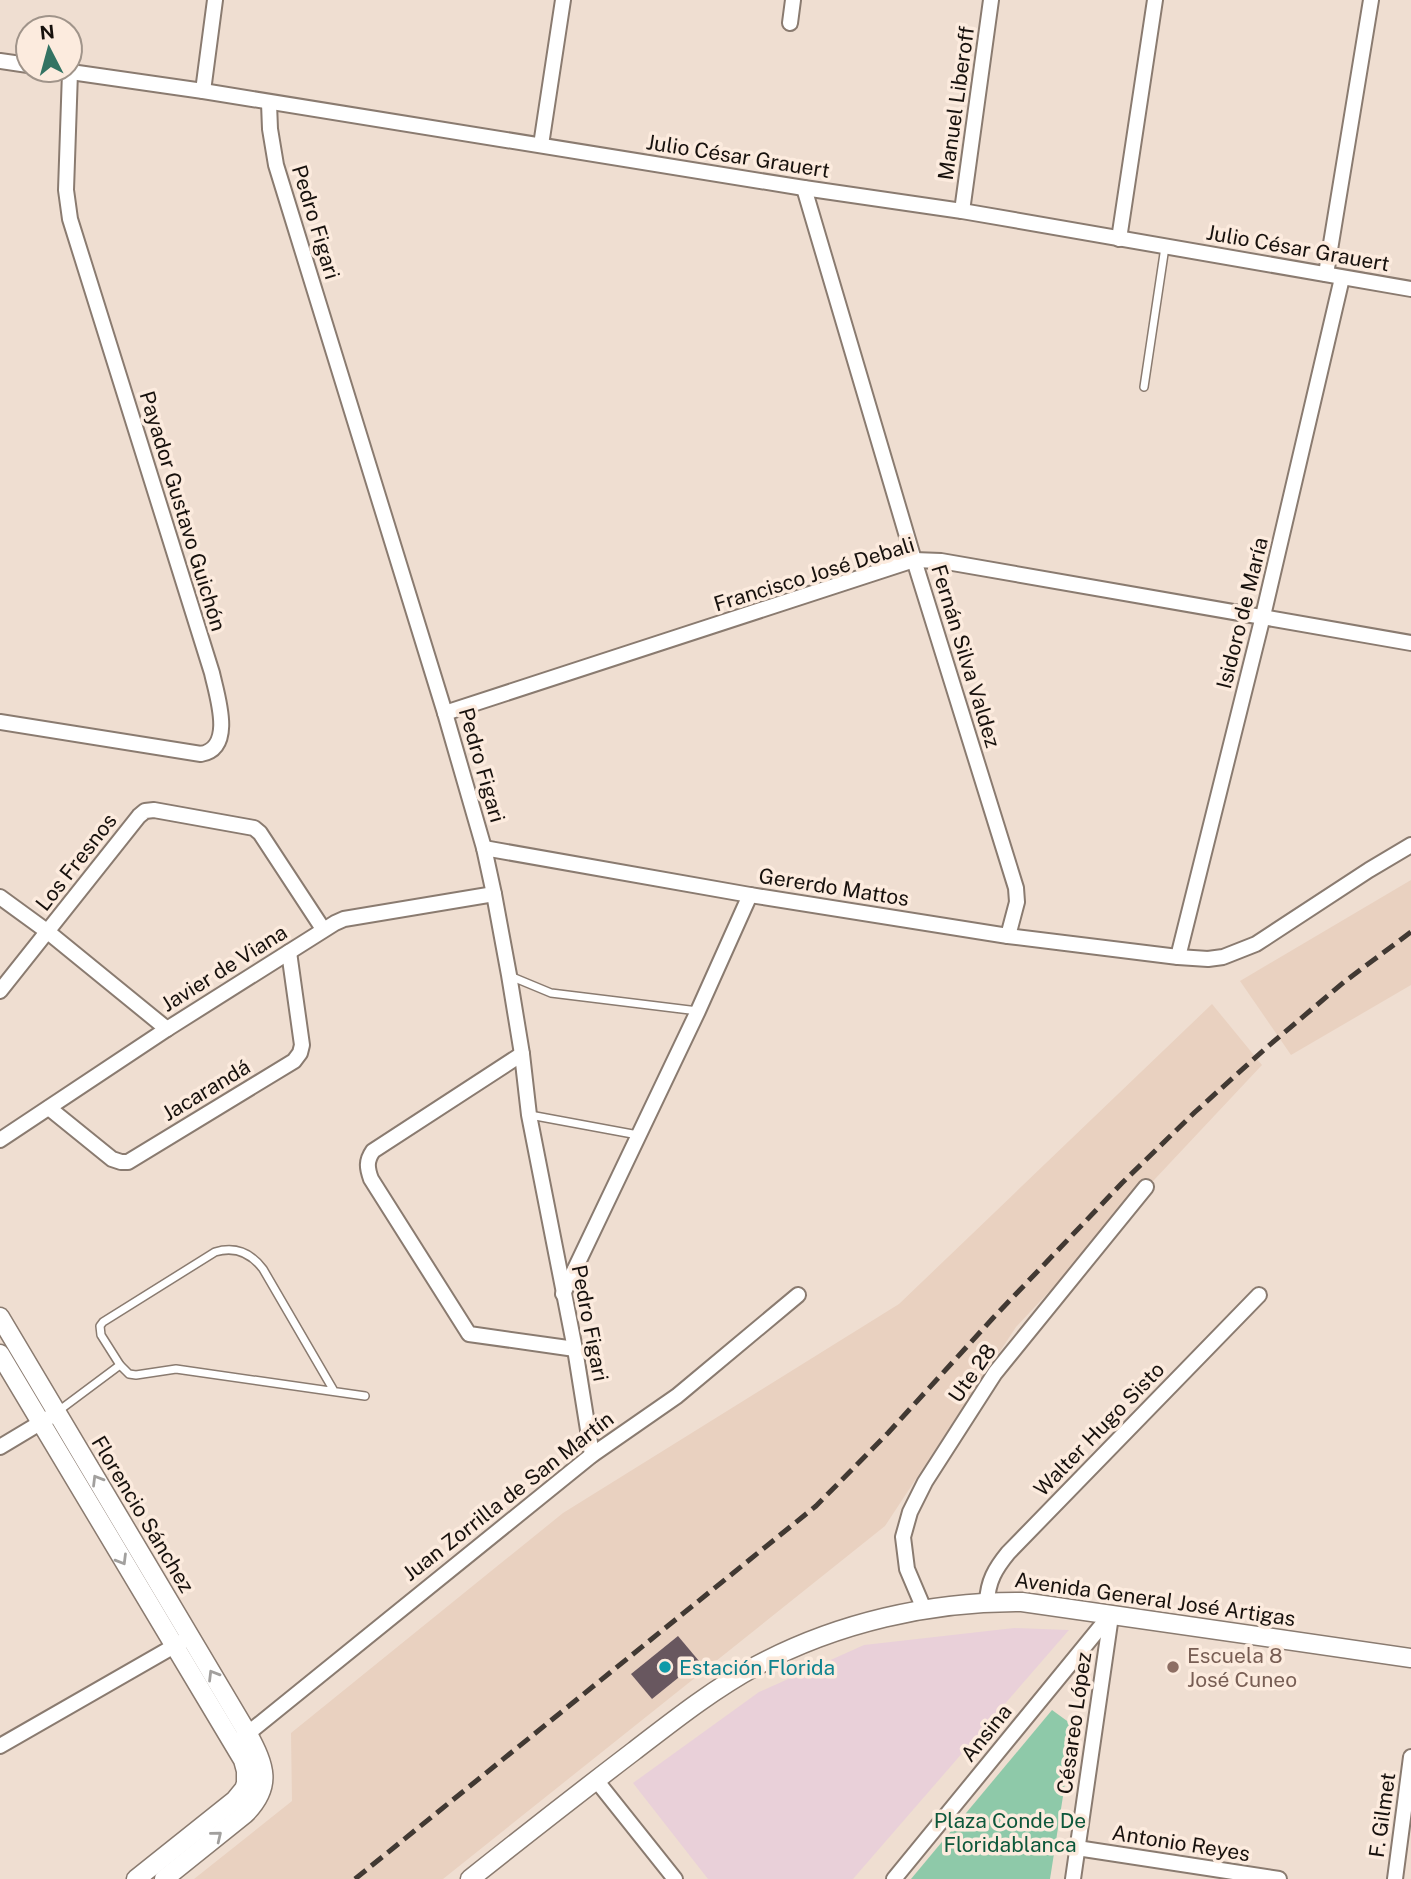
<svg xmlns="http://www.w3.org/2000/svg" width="1411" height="1879" viewBox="0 0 1411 1879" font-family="'Public Sans',sans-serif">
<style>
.built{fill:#e9d1c0}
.industrial{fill:#e9d0d9}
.green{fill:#8ec9a9}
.building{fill:#68575f}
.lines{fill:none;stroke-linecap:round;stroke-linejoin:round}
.service-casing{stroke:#8a7b70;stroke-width:10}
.minor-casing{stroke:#8a7b70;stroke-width:18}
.tertiary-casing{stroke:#8a7b70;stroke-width:21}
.service{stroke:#fff;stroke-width:7}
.minor{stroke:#fff;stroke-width:14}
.tertiary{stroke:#fff;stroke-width:18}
.rail{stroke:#413933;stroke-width:5;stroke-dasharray:14 7;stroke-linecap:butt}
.oneway{stroke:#a2a09e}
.culture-dot{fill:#0f9aa8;stroke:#fcebde;stroke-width:2.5}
.education-dot{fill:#8d6e63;stroke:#fcebde;stroke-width:2.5}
.labels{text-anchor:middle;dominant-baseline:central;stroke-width:7;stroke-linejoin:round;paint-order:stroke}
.street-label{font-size:21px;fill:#17110d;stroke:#fcebde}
.education-label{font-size:21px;fill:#785e54;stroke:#fcebde;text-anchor:start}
.culture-label{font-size:21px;fill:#0d838f;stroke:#fcebde;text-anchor:start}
.park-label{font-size:21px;fill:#0d583b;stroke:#fcebde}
</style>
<rect width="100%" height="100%" fill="#efded1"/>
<g class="built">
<path d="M1411,880v105l-120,70 -51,-74z"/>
<path d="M1212,1004l50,61 -246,262 -131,199 -442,353h-249l98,-78 -1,-68 272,-220 336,-209z"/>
</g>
<path class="industrial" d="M1014,1628l55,2 -216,249h-145l-75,-96 126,-91 105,-47z"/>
<path class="green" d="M1052,1710l22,16 -24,153h-139z"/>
<path class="building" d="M678,1636l21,25 -47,38 -21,-25z"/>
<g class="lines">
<defs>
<g id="service">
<path d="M1144,387l21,-140"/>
<path d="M510,976l41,17 147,18"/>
<path d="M530,1115l108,20"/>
<path d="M334,1391l-71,-122c-12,-16 -28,-23 -48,-17l-112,70 -3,4 1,9 19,30 9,9 7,1 40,-6 189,27"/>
<path d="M57,1412l63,-47"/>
</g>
<g id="minor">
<path d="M790,23l3,-23"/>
<path d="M0,61l28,4"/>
<path d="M57,70l146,21 601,97 158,23 449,78"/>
<path d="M203,91l12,-91"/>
<path d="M269,103l1,26 6,36 169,548 39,135 10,46 15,81 13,79 7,61 46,234 17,106"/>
<path d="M541,145l22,-145"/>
<path d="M804,188l110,372 102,328 1,14 -9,34"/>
<path d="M962,211l29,-211"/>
<path d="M1119,239l36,-239"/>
<path d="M1326,274l45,-274"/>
<path d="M445,713l469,-153 27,1 470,82"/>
<path d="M0,722l201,32c34,-6 16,-58 11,-81l-142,-454 -4,-29 4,-118"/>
<path d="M484,848l266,47 258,41 170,21 30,2 15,-2 33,-13 113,-74 42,-25"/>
<path d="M0,897l48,35 119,97"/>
<path d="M1178,957l85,-341 79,-338"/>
<path d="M0,991l139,-175 6,-5 9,-1 100,18 6,5 63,96"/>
<path d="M522,1054l-149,97c-7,10 -6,17 -2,28l98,155 106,15"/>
<path d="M49,1108l63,51 9,3h7l166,-101 6,-8 2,-8 -13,-93"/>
<path d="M0,1140l167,-111 168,-106 9,-4 150,-25"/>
<path d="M563,1294l135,-283 52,-116"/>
<path d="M0,1447l50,-30"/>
<path d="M987,1602c1,-21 8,-33 21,-49l251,-258"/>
<path d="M924,1609l-17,-40 -4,-32 7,-25 15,-30 70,-109 151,-186"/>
<path d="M241,1739l351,-284 85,-59 121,-101"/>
<path d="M0,1746l183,-105"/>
<path d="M596,1780l79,99"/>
<path d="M1077,1848l202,31"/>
<path d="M894,1879l217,-265"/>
<path d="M1073,1879l38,-263"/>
<path d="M1395,1879l16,-122"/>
</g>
<g id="tertiary">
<path d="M0,1317l248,417c17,32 25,52 -3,80l-81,65"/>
<path d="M0,1354l243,406 3,11v12l-2,6 -9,11 -99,79"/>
<path d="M470,1879c54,-43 109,-86 164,-128 39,-30 78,-61 122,-85 80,-43 175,-65 266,-64l389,56"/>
</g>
</defs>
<use href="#service" class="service-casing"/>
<use href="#minor" class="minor-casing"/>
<use href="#tertiary" class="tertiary-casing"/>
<use href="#service" class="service"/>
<use href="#minor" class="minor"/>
<use href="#tertiary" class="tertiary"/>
<path class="rail" d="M355,1879l461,-373 72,-73 105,-115 129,-135 73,-71 71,-64 78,-66 67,-50"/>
</g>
<defs><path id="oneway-chevron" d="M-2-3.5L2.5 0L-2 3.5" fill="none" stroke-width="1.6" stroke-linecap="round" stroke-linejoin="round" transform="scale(1.75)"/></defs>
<g class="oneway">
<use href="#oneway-chevron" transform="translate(97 1480) rotate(-121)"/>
<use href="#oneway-chevron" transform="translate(122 1560) rotate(59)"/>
<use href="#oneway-chevron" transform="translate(213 1675) rotate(-121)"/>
<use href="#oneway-chevron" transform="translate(217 1836) rotate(-39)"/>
</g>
<circle class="culture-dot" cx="665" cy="1667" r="7"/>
<circle class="education-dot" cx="1173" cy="1667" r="7"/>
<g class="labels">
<g class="street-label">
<text transform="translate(956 103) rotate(-82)">Manuel Liberoff</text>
<text transform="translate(738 156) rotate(9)">Julio César Grauert</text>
<text transform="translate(316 222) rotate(73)">Pedro Figari</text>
<text transform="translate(1298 248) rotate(10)">Julio César Grauert</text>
<text transform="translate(183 511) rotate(73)">Payador Gustavo Guichón</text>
<text transform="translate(814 574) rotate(-17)">Francisco José Debali</text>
<text transform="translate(1242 613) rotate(-76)">Isidoro de María</text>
<text transform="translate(966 656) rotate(73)">Fernán Silva Valdez</text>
<text transform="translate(482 765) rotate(74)">Pedro Figari</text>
<text transform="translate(76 862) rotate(-52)">Los Fresnos</text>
<text transform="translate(834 887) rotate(9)">Gererdo Mattos</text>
<text transform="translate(224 968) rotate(-32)">Javier de Viana</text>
<text transform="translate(206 1090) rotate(-31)">Jacarandá</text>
<text transform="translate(590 1323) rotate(79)">Pedro Figari</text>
<text transform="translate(972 1373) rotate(-55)">Ute 28</text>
<text transform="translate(1099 1429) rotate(-46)">Walter Hugo Sisto</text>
<text transform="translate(508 1496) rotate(-38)">Juan Zorrilla de San Martín</text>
<text transform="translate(143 1514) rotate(59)">Florencio Sánchez</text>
<text transform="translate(1155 1599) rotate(8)">Avenida General José Artigas</text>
<text transform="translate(1074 1723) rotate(-82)">Césareo López</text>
<text transform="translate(986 1733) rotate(-51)">Ansina</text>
<text transform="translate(1382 1815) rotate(-82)">F. Gilmet</text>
<text transform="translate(1181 1843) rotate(9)">Antonio Reyes</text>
</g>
<g class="education-label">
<text x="1187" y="1655">Escuela 8<tspan x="1187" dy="24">José Cuneo</tspan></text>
</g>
<g class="culture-label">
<text x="679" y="1667">Estación Florida</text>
</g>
<g class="park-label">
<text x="1010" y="1820">Plaza Conde De<tspan x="1010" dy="24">Floridablanca</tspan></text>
</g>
</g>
<g transform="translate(49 49) rotate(354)"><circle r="33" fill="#fcebde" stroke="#a0948a" stroke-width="2"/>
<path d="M0-5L12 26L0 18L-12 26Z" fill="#337363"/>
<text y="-10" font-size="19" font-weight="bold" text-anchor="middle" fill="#17110d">N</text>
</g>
</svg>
